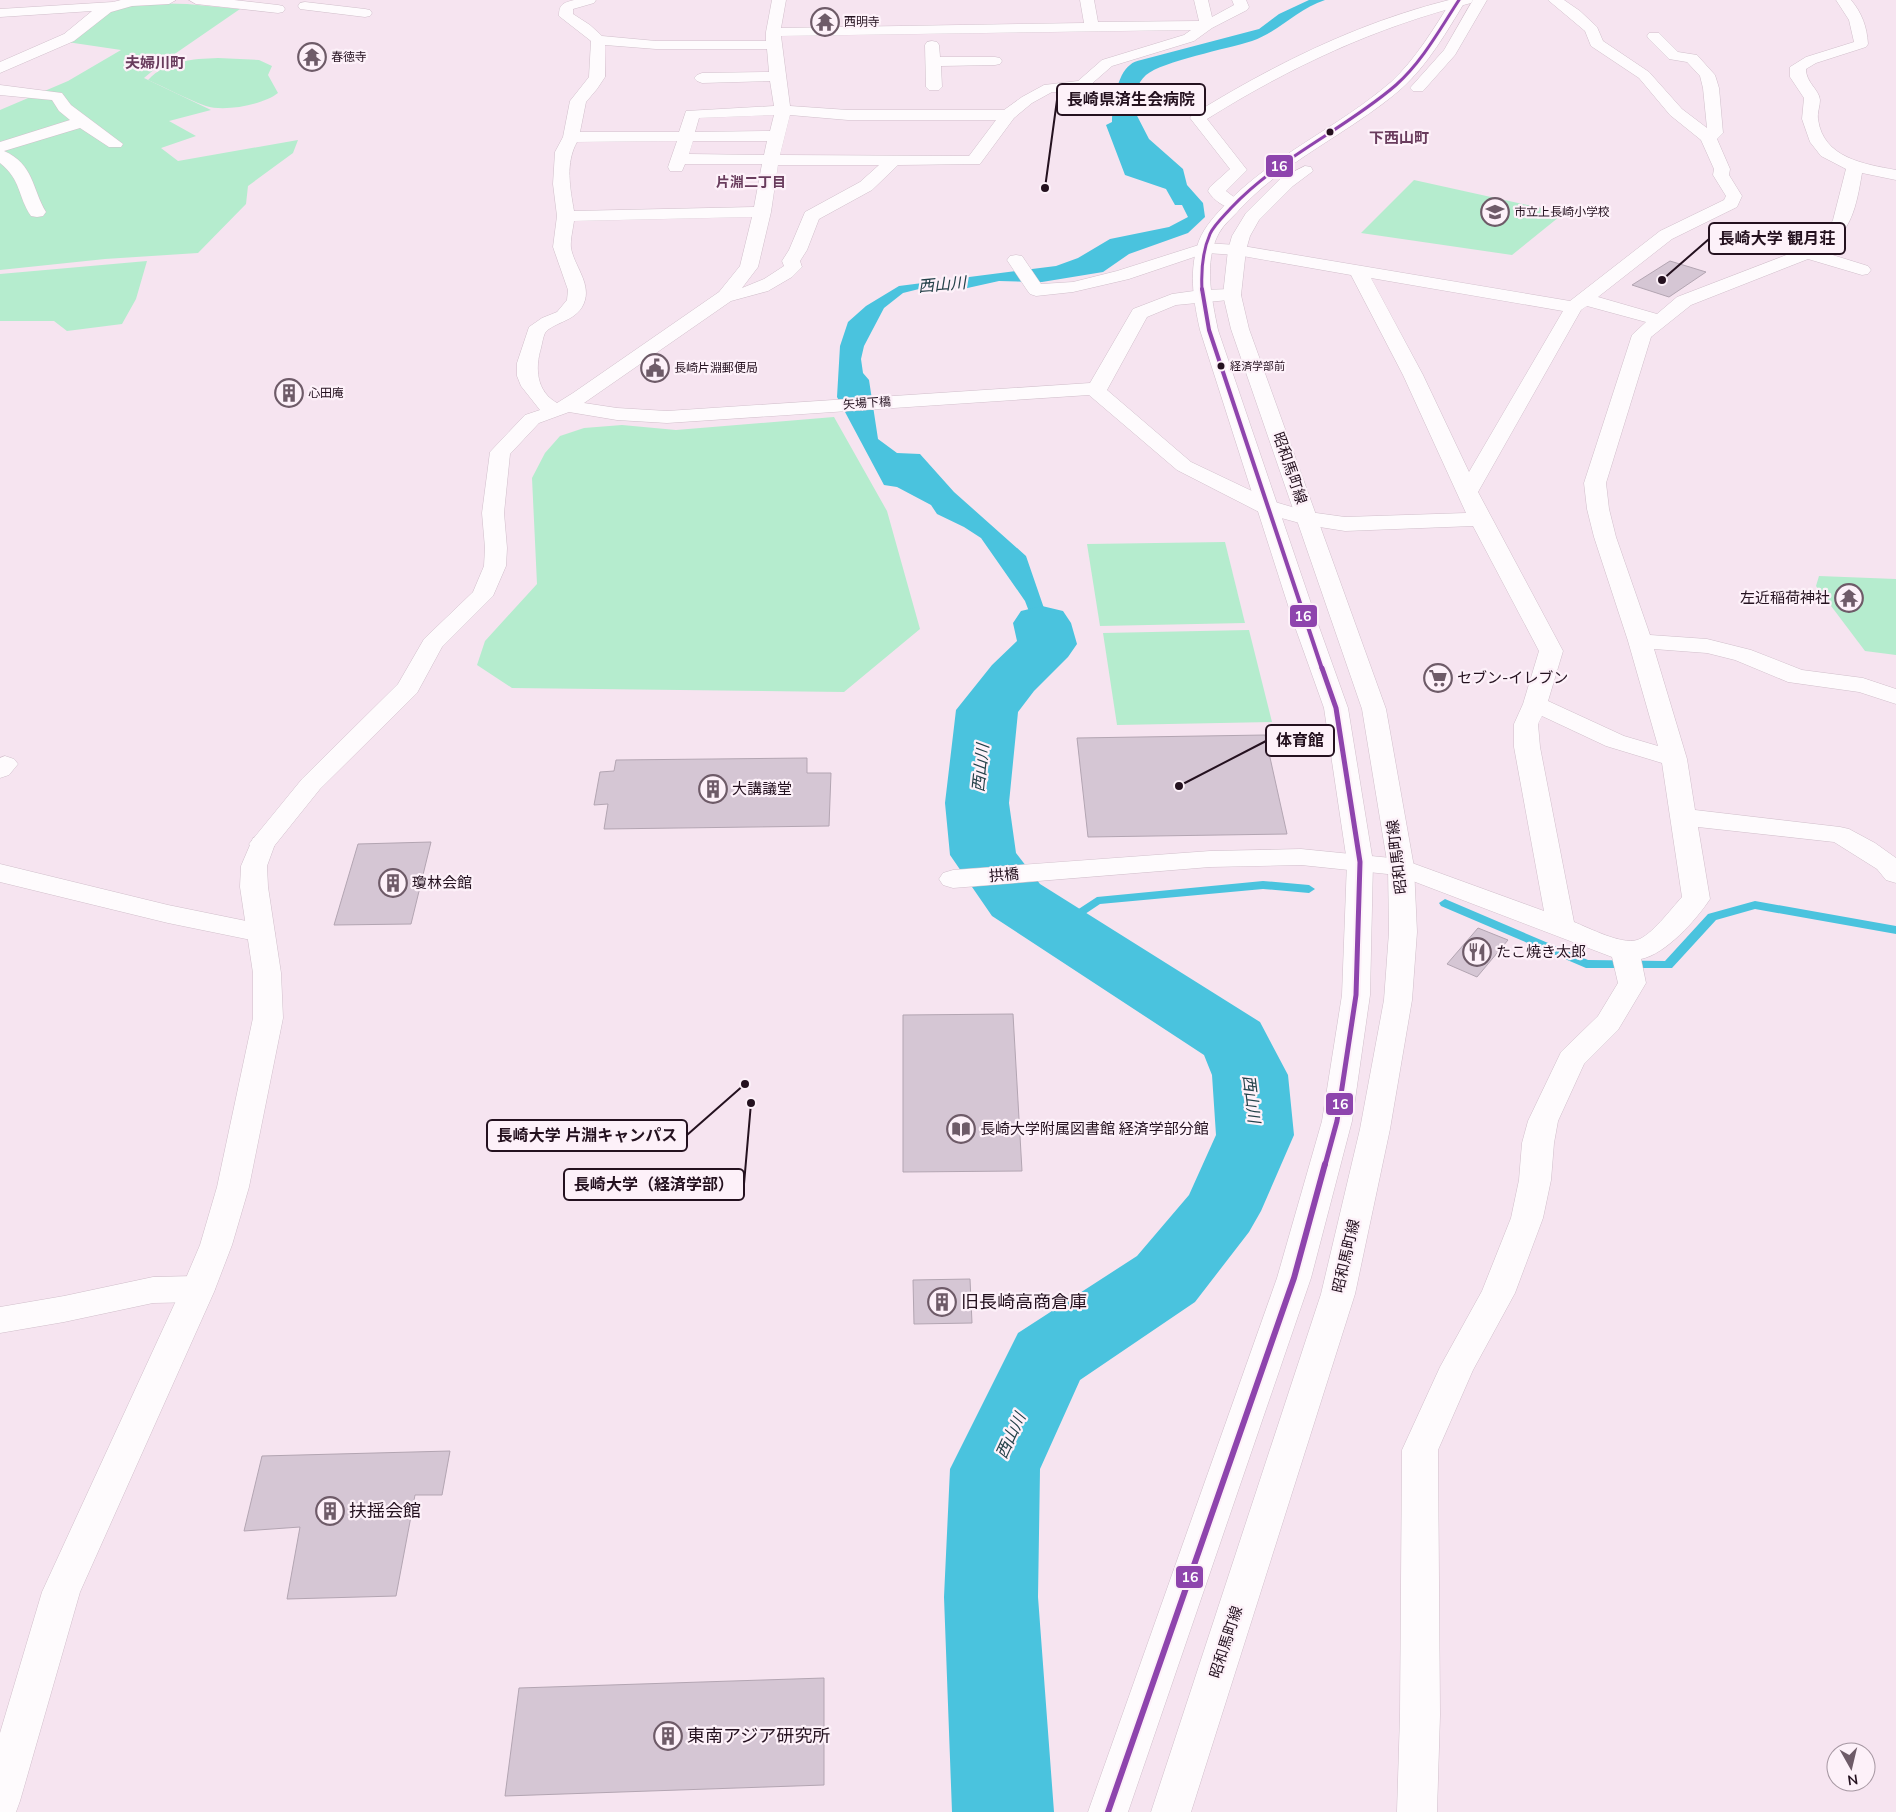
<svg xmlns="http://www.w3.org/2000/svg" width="1896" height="1812" viewBox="0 0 1896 1812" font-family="'Nunito Sans','Noto Sans JP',sans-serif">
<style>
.green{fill:#b5ecce}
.water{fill:#4ac3de}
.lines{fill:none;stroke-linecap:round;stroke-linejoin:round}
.stream{fill:#4ac3de;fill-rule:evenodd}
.river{fill:#4ac3de;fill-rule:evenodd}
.building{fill:#d5c6d4;stroke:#b3a5b2}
.minor-casing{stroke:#d1bfcb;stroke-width:1}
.tertiary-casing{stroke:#d1bfcb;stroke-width:1}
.secondary-casing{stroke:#d1bfcb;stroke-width:1}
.minor{fill:#fefbfd;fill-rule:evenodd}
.tertiary{fill:#fefbfd;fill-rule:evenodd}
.secondary{fill:#fefbfd;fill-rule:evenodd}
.bus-1-far3-casing{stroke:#fdf1f9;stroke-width:5}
.bus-1-far2-casing{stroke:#fdf1f9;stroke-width:7}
.bus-1-far1-casing{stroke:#fdf1f9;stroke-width:9}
.bus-1-casing{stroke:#fdf1f9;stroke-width:10}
.bus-1-far3{stroke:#8e44ad;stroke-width:3}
.bus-1-far2{stroke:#8e44ad;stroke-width:4}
.bus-1-far1{stroke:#8e44ad;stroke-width:5}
.bus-1{stroke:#8e44ad;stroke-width:6}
.bus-dot{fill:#24111f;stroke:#fdf1f9;stroke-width:2}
.labels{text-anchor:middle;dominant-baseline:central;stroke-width:4.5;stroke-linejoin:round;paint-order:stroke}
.far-bus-label{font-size:11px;fill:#24111f;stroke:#fdf1f9;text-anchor:start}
.far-poi-label{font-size:12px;fill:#24111f;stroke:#fdf1f9;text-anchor:start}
.far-street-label{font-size:12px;fill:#24111f;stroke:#fdf1f9}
.far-neighbourhood-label{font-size:14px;font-weight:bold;fill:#693c5d;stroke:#fdf1f9}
.far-quarter-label{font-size:15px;font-weight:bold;fill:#693c5d;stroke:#fdf1f9}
.street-label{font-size:15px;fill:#24111f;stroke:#fdf1f9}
.poi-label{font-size:15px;fill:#24111f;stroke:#fdf1f9;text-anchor:start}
.water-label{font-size:16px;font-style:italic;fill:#244149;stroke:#fdf1f9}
.near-poi-label{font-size:18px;fill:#24111f;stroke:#fdf1f9;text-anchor:start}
.leader{fill:none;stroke:#24111f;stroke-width:2}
.callout-dot{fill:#24111f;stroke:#fdf1f9;stroke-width:2}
.callout{fill:#fdf1f9;stroke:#24111f;stroke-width:2}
.callout-label{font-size:16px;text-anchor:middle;font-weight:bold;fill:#24111f}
.line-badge{stroke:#fdf1f9;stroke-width:2}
.badge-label{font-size:14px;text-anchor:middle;font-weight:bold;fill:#fff}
</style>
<rect width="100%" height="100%" fill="#f6e4f0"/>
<g class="green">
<path d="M147,3l40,1 53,5 -77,53 -19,16 67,32 -42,11 27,15 -35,12 17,13 120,-21 -5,13 -45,33 -2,18 -48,49 -93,6 -105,11v-160l68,-29 53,-31 -54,-8 47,-33z"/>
<path d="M218,58l41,2 13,6 -4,9 10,18c-15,12 -54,19 -72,13 -20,-7 -39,-18 -58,-26 19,-20 44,-21 70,-22z"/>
<path d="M1414,180l150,33 -52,42 -151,-22z"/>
<path d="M147,261l-11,38 -14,25 -55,7 -13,-10h-54v-47z"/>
<path d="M834,417l53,94 33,118 -76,63 -332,-4 -35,-23 8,-24 52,-57 -5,-106 13,-25 15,-17 24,-8 38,-3 54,5z"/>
<path d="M1225,542l20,81 -145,3 -13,-82z"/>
<path d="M1819,576l77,3v76l-31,-4 -49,-65z"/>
<path d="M1249,630l23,92 -155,3 -14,-92z"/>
</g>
<path class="water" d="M1309,0h16c-28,9 -45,31 -73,41 -25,8 -89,20 -106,34 -9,8 -12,20 -14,31l17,33 34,30 4,16 16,18 2,14 -17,16 -59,21 -26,18 -61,10 -43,-1 -36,8h-44l-16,4 -19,15 -20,38 -3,13 2,14 6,7 9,59 19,14 23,1 34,38 72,64 31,90 -16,14 -7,17 -21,23 -32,-4 16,-23 41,-38 -13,-34 -44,-63 -17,-11 -27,-13 -6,-9 -34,-18 -13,-2 -47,-88 3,-51 8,-24 18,-16 33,-20 157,-20 22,-8 32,-19 59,-12 19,-10 -6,-12h-7l-9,-16 -41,-14 -19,-50 6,-3c0,-15 5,-48 18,-57 3,-3 7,-4 11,-5l118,-31 20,-15z"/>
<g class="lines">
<g class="stream">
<path d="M1263,881l46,4 6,4 -6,4 -46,-4 -163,15 -39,26h-8l-2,-3 46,-30z"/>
<path d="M1445,899l143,61 77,1 43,-47 47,-13 141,25v8l-141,-25 -39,11 -44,48h-86l-145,-62 -2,-3z"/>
</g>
<path class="river" d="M1042,606l21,5 8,12 6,21 -9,13 -34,34 -16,21 -9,91 7,50 24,31 220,138 28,53 6,60 -33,76 -12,21 -54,70 -115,78 -40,89 -2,128 16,215h-102l-8,-215 6,-128 68,-136 119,-77 52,-61 27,-60 -4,-60 -8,-20 -212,-139 -42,-61 -5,-52 11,-93 36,-45 25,-24 -4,-18 8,-12z"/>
</g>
<g class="building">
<path d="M1670,261l36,11 -37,25 -37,-12z"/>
<path d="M1265,735l22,99 -199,3 -11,-99z"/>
<path d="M807,758v15h24l-2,53 -225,3 4,-25 -14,1 6,-33 14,-1 2,-11z"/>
<path d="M431,842l-20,82 -77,1 24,-81z"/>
<path d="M1478,928l30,12 -31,37 -30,-13z"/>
<path d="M1013,1014l9,157 -119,1v-157z"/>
<path d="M970,1279l2,44 -58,1 -1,-44z"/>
<path d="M450,1451l-8,44h-27l-19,101 -109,3 13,-72 -56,4 18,-75z"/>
<path d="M824,1678v107l-319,11 14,-108z"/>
</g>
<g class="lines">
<defs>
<g id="minor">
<path d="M121,0h55l-7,4 -37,2 -21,6 -37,29 -74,32v-11l64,-28 28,-23 -92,6v-8l113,-7z"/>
<path d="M189,0h45l44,5 5,1 2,3 -2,3 -5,1 -82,-9z"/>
<path d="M574,0h22l-2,3 -21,6v5l17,11 12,11 54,5h110v-9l6,-32h14l-5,28 303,-5 -4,-23h14l4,22 101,-1 -5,-21h14l4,17 22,-12 -2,-5h14l3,7 -2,3 -35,18 -18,13 -82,25 -24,21 -14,5h-22l-20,11 -18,15 -34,46 -82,1 -26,25 -53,29 -12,31 -7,11 2,6 -10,10 -24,14 -37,10 -147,102 33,5 50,3 423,-28 43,-74 39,-15 29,-4 31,-1 7,2 2,4 -2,4 -63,6 -29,12 -40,73 84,72 84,40 34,10 36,5 121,-4 -63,-138 -52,-100 -114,-20 -31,-2 -77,26 -56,13 -37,4 -6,-2 -3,-4 -20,-30 3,-4 6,-1 6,1 19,28 32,-2 44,-11 88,-28 32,2 333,56 90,-70 64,-31 2,-4 -13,-21 1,-6 -13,-29 -31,-25 -31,-37 -48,-32 -6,-15 -37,-31h16l16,11 17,16 6,14 46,31 33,37 25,19 -4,-40 -3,-12 -13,-14 -18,-3 -20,-20 -2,-3 2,-3h10l19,19 19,3 18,20 4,13 4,45 -6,6 13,30 -1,6 13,21 -5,11 -65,32 -74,58 59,17 20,-17 130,-50 11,-8 10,-9 5,-10 13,-51 -25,-13 -11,-14 -8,-23 2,-21 -14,-21v-10l16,-10 48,-15 -5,-22 -13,-20h15c11,13 16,27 17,44l-2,3 -50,16 -10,6c0,14 13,20 14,31 0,6 -3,13 -2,19 5,39 46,45 78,51v10l-34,-7c-6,35 -10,57 -39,79l45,14 3,4 -3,4 -6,1 -54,-16 -117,46 -40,32 -45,146 3,26 7,28 34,98 57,4 44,11 51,20 61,8 33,11v15l-37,-12 -71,-10 -53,-22 -28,-7 -53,-4 33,110 8,51 145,17 9,2 26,14 21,15v25l-10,-3 -9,-11 -43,-27 -136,-15 12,72c-14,21 -44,55 -69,60l5,24 -28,47 -34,34 -26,57 -4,22 -3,37 -8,38 -28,75 -42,77 -35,80 2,265 -3,97h-40l3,-97 2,-265 38,-83 42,-76 29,-73 8,-38 3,-37 6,-22 33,-69 37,-36 20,-33 -6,-26 -215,-82 -96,-10 -91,2 -257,21 -10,-3 -4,-6 4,-6 10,-3 257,-19 91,-2 100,10 143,52 -30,-164v-23l9,-20 16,-53 -66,-125 -128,5 -38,-6 -48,-13 -82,-42 -88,-75 -422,28 -50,-3 -48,-8 -30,11 -29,31 -6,59 3,35 -1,18 -13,30 -51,51 -25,46 -97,96 -49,61 -9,2 -9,-2 -4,-6 53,-65 96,-95 26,-45 49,-47 11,-26 1,-18 -3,-35 8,-61 35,-37 15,-5 -19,-24 -4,-10v-13l12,-36 13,-9 15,-6 10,-12 1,-10 -15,-43 4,-31 -4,-32 2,-32 8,-15 7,-36 19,-24 2,-36 -32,-25c0,-12 4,-13 15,-16zM1191,30l-7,5 -82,25 -24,21 -34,4 -22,12 -18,13h-156l-58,-4 -9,-70zM605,45l51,4h111l2,23 -67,1 -5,2 -3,3 3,3 5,2 68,-2 4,25 -88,5 -7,21h-99l6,-30 11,-13 8,-12zM774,115l-4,16 -75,1 4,-14zM790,115l58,5h148l-27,36 -189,-1zM677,141l-9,26 2,4h12l3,-7h77l-8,43 -180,4c-4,-23 -9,-48 3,-69zM693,141h74l-3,14 -75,-1zM778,165h101l-19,17 -55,30 -16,38 -7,11 2,5 -20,13 -22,9 16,-21 13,-55zM752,217l-12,49 -21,26 -146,101 -16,10c-21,-12 -22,-35 -16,-55 1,-4 2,-11 4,-15 9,-12 34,-11 40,-33 5,-18 -11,-35 -14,-52 -1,-8 2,-19 3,-27zM1371,278l192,33 -94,161 -46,-97zM1587,306l59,16 -14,13 -48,148 3,26 7,28 34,104 30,105 -34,-10 -76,-35 15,-50 -85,-159 103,-182zM1542,716l64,30 56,17 20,134c-11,12 -31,39 -45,43 -15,5 -48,-12 -63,-18l-34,-175 -2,-23z"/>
<path d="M1449,0h24l-2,3c-95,24 -181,64 -264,116l40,51 -21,21 17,13 -3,4c-12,3 -26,-7 -32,-17l2,-4 20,-18 -40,-51 2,-3c81,-50 165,-92 257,-115z"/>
<path d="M305,2l60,7 5,1 2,3 -2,3 -5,1 -65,-8 -2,-3 2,-3z"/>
<path d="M932,41l5,1 2,3 1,12h55l5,1 2,3 -2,3 -5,1 -54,1 1,21 -3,3h-10l-3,-3 -1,-42 2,-3z"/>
<path d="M0,85l62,8 9,12 52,39 -2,3h-12l-29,-19 -76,23c30,13 28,38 42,61l-3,4 -6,1 -6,-1c-14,-21 -9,-35 -31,-53v-21l70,-22 -11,-9 -7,-11 -52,-5z"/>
<path d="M5,756l9,3 4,5 -9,11 -9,3v-20z"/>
<path d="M0,864l168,41 93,19 10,3 4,6 -4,6 -10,3 -93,-19 -168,-41z"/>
<path d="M198,1276l12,4 5,9 -5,9 -12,4 -45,1 -89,19 -64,11v-26l64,-11 89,-19z"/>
</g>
<path id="tertiary" d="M262,836l9,2 4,6 -8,22 1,21 13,86 2,45 -34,169 -17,58 -18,47 -134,300 -60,209 -4,11h-16v-79l42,-141 138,-300 20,-47 17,-58 36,-169v-45l-13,-86 1,-21 12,-28z"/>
<g id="secondary">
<path d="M1452,0h14c-19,31 -38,65 -65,89 -51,44 -116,71 -162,121 -6,7 -15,14 -20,23 -16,29 -7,67 -1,97l100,294 30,84 25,154 -3,133 -18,126 -41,157 -183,534h-40l189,-534 45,-157 20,-126 5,-133 -23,-154 -30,-84 -94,-294c-6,-27 -11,-55 -3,-83 4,-16 15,-28 26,-40 49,-52 115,-79 168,-125 25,-23 43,-54 61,-82z"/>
<path d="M1473,0h14l-32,55 -32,36h-10l-3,-3 34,-38z"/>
<path d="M1305,166l6,1 2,4 -20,15 -34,34 -9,16 -4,14 -5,45 8,34 137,380 28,158 3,65 -5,68 -22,129 -35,165 -164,518h-40l170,-518 39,-165 24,-129 5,-68 -1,-65 -26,-158 -131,-380 -8,-34 5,-45 4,-14 14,-23 35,-35z"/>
</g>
</defs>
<use href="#minor" class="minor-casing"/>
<use href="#tertiary" class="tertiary-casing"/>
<use href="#secondary" class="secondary-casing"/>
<use href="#minor" class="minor"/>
<use href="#tertiary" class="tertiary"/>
<use href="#secondary" class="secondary"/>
<defs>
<path id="bus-1-far3" d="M1202,290c-1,-19 0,-38 8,-56 4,-9 14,-18 21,-26 48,-51 113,-78 165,-123 26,-23 44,-56 63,-85"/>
<path id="bus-1-far2" d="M1202,289l7,41 113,339"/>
<path id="bus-1-far1" d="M1322,668l14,40 24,154 -4,133 -19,126 -12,44"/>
<path id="bus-1" d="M1108,1812l186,-534 31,-114"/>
</defs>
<use href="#bus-1-far3" class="bus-1-far3-casing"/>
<use href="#bus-1-far2" class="bus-1-far2-casing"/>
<use href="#bus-1-far1" class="bus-1-far1-casing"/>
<use href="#bus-1" class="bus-1-casing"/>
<use href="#bus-1-far3" class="bus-1-far3"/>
<use href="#bus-1-far2" class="bus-1-far2"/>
<use href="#bus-1-far1" class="bus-1-far1"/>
<use href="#bus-1" class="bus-1"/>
</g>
<defs>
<symbol id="temple-ring" viewBox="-11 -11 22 22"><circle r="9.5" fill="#fdf1f9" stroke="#6e5b68" stroke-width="1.5"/><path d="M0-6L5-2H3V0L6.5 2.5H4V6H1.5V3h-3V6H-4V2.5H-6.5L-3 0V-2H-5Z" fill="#6e5b68"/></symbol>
<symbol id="school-ring" viewBox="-11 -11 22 22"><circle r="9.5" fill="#fdf1f9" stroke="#6e5b68" stroke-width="1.5"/><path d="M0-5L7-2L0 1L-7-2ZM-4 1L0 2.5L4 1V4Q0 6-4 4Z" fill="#6e5b68"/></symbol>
<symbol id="civic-ring" viewBox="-11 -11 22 22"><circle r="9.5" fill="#fdf1f9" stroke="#6e5b68" stroke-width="1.5"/><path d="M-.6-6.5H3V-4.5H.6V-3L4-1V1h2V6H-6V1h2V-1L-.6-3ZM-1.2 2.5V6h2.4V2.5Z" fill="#6e5b68"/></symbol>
<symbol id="building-ring" viewBox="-11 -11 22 22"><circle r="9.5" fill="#fdf1f9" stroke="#6e5b68" stroke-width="1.5"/><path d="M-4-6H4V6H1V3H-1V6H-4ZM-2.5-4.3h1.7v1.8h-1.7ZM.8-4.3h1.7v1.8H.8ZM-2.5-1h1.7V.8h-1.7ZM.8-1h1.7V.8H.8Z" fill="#6e5b68"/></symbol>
<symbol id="supermarket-ring" viewBox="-11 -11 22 22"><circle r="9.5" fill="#fdf1f9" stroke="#6e5b68" stroke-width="1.5"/><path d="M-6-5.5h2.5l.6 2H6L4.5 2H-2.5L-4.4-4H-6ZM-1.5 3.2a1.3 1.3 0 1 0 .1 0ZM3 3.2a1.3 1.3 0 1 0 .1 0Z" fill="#6e5b68"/></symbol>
<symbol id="restaurant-ring" viewBox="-11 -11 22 22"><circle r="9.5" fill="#fdf1f9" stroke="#6e5b68" stroke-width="1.5"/><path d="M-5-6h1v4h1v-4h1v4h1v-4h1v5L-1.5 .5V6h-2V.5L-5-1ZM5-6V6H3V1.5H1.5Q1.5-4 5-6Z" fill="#6e5b68"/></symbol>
<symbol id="library-ring" viewBox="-11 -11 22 22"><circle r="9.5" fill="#fdf1f9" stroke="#6e5b68" stroke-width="1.5"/><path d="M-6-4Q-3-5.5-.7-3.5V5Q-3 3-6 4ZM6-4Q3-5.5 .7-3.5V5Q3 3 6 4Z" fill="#6e5b68"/></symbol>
</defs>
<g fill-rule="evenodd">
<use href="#temple-ring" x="809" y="6" width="32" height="32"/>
<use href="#temple-ring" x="296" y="41" width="32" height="32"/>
<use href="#school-ring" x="1479" y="196" width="32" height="32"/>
<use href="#civic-ring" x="639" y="352" width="32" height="32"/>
<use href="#building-ring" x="273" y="377" width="32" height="32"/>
<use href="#temple-ring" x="1833" y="582" width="32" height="32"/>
<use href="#supermarket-ring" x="1422" y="662" width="32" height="32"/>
<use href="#building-ring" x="697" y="773" width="32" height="32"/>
<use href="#building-ring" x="377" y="867" width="32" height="32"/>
<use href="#restaurant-ring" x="1461" y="936" width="32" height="32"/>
<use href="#library-ring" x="945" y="1113" width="32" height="32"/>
<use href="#building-ring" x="926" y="1286" width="32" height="32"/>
<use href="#building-ring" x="314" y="1495" width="32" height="32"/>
<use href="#building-ring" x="652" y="1720" width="32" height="32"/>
</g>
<g class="bus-dot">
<circle cx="1330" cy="132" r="4.5"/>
<circle cx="1221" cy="366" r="4.5"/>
</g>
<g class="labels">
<g class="far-bus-label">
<text x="1230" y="366">経済学部前</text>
</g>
<g class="far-poi-label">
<text x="844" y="22">西明寺</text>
<text x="331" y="57">春徳寺</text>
<text x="1514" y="212">市立上長崎小学校</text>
<text x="674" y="368">長崎片淵郵便局</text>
<text x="308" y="393">心田庵</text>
</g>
<g class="far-street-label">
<text transform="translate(867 403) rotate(-4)">矢場下橋</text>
</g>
<g class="far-neighbourhood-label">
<text x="751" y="182">片淵二丁目</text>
</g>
<g class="far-quarter-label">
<text x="155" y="63">夫婦川町</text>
<text x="1399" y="138">下西山町</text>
</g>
<g class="street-label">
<text transform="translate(1290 468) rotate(71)">昭和馬町線</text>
<text transform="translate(1397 857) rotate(-97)">昭和馬町線</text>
<text transform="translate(1004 875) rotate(-5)">拱橋</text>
<text transform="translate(1346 1256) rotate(-77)">昭和馬町線</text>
<text transform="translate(1226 1642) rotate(-72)">昭和馬町線</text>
</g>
<g class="poi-label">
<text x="1830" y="598" text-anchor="end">左近稲荷神社</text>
<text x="1457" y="678">セブン-イレブン</text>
<text x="732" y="789">大講議堂</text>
<text x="412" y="883">瓊林会館</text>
<text x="1496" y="952">たこ焼き太郎</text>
<text x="980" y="1129">長崎大学附属図書館 経済学部分館</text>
</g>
<g class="water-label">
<text transform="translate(942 285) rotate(-5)">西山川</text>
<text transform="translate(981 768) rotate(-84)">西山川</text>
<text transform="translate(1251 1099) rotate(83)">西山川</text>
<text transform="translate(1011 1436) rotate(-65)">西山川</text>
</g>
<g class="near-poi-label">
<text x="961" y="1302">旧長崎高商倉庫</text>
<text x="349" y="1511">扶揺会館</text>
<text x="687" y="1736">東南アジア研究所</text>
</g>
</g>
<path class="leader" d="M1045 188L1057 100M1662 280L1709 239M1179 786L1266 741M745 1084L687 1135M751 1103L744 1184"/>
<g class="callout-dot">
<circle cx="1045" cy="188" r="5"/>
<circle cx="1662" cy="280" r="5"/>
<circle cx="1179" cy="786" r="5"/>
<circle cx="745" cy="1084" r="5"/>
<circle cx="751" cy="1103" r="5"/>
</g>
<g class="callout">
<rect x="1057" y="84" width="148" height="31" rx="5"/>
<rect x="1709" y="223" width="136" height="31" rx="5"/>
<rect x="1266" y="725" width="68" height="31" rx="5"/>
<rect x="487" y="1120" width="200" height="31" rx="5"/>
<rect x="564" y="1169" width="180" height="31" rx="5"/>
</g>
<g class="callout-label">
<text x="1131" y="105">長崎県済生会病院</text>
<text x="1777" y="244">長崎大学 観月荘</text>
<text x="1300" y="746">体育館</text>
<text x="587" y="1141">長崎大学 片淵キャンパス</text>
<text x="654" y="1190">長崎大学（経済学部）</text>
</g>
<g class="line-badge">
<rect x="1265" y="154" width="29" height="24" rx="5" fill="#8e44ad"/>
<rect x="1289" y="604" width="29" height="24" rx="5" fill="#8e44ad"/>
<rect x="1325" y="1092" width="29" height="24" rx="5" fill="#8e44ad"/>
<rect x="1175" y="1565" width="29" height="24" rx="5" fill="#8e44ad"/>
</g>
<g class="badge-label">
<text x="1279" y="171">16</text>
<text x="1303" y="621">16</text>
<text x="1340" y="1109">16</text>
<text x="1190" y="1582">16</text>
</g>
<g transform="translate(1851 1767) rotate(172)"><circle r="24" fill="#fdf1f9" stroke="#a697a2"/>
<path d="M0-4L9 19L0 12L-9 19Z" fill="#6e5b68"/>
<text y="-8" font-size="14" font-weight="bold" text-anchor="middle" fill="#24111f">N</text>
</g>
</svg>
